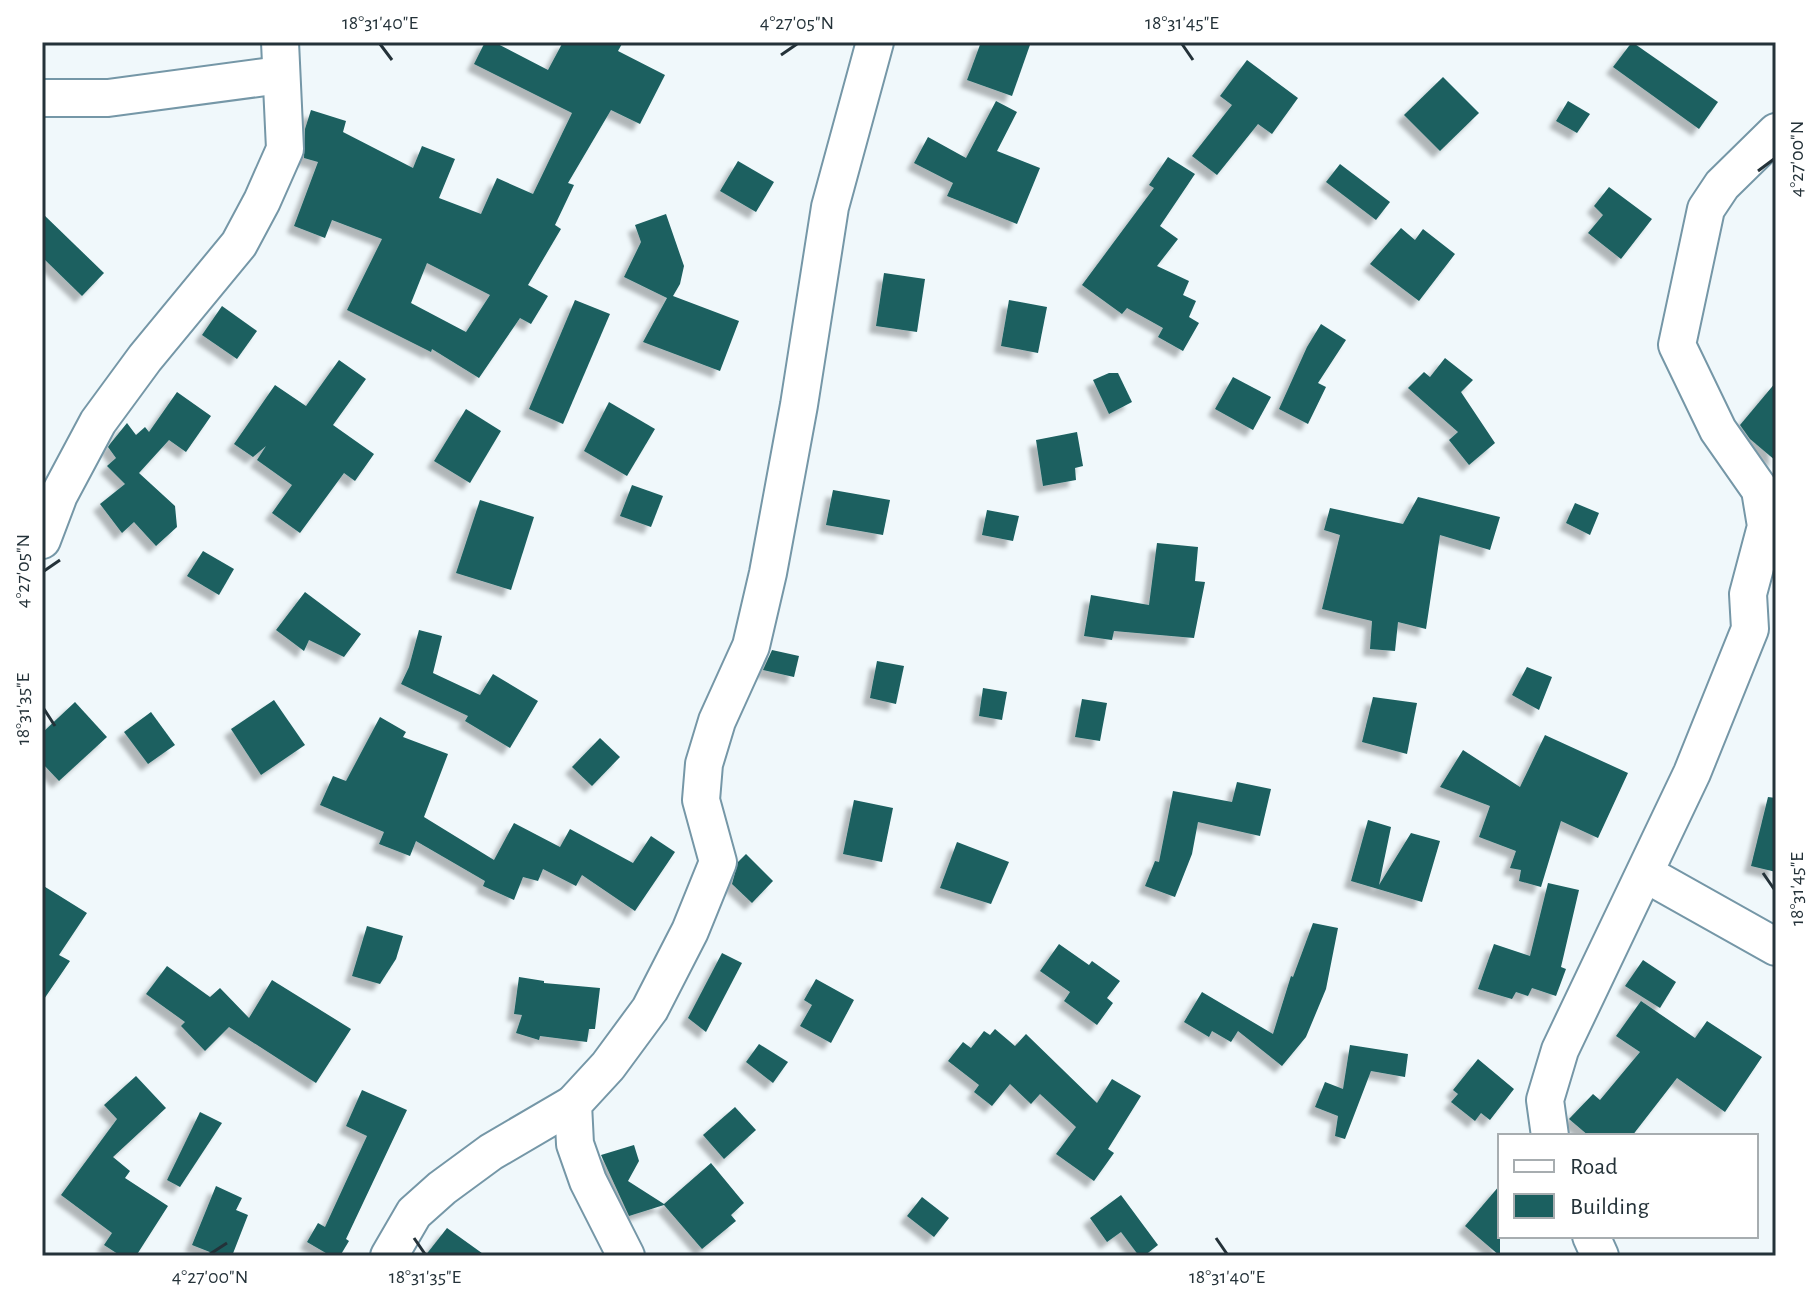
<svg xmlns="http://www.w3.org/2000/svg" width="1818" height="1298" viewBox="0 0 1818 1298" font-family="'Alegreya Sans',sans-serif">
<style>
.building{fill:#1b6060;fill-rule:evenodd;filter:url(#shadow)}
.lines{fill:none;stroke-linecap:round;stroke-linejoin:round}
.minor-casing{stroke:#7597a7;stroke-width:40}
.minor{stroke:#fff;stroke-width:36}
.ticks{fill:none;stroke:#243239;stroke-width:3}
.neatline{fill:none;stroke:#243239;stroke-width:3}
.ticks-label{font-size:20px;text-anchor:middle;fill:#243239}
</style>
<defs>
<filter id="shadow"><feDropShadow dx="-7" dy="7" stdDeviation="2" flood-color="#0004"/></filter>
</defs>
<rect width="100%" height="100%" fill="#f0f8fb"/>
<g class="building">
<path d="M485,42h9l54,28 15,-28h60l-5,9 47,24 -25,49 -29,-14 -43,73 6,2 -19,40 6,4 -33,56 20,11 -17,28 -11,-6 -41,60 -47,-29 -1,3 -84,-42 35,-71 -50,-19 -7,18 -31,-12 24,-64 -14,-4 1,-29 6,-19 35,11 -3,11 70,36 9,-22 33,13 -16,39 42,16 16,-36 36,16 39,-81 -98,-49zM427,263l63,32 -24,37 -55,-29z"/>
<path d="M981,42h50l-19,54 -45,-16z"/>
<path d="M1632,42l86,60 -19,27 -86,-62z"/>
<path d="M1247,60l51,38 -26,36 -14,-10 -41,51 -25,-19 40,-51 -12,-9z"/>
<path d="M1443,77l36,36 -39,38 -36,-36z"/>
<path d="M996,101l21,11 -20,39 43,17 -23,56 -70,-28 6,-13 -39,-20 14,-26 38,21z"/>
<path d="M1568,101l22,13 -13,19 -21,-12z"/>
<path d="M1168,157l27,17 -35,52 18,13 -21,27 32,15 -6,14 13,6 -7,16 10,6 -16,28 -25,-14 5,-9 -36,-20 -5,6 -40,-29 72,-97 -5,-3z"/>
<path d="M738,161l36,21 -18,30 -36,-21z"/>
<path d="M1340,164l50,38 -14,18 -50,-38z"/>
<path d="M1609,187l43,32 -31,40 -33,-26 15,-18 -9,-9z"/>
<path d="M42,213l62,60 -22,23 -40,-39z"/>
<path d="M666,214l18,52 -4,18 -7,12 66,25 -19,50 -77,-29 24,-44 -43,-21 17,-35 -6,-17z"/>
<path d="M1401,228l14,12 8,-11 32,25 -36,47 -49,-37z"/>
<path d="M884,273l41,6 -8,53 -41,-6z"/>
<path d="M575,300l35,14 -47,110 -34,-15z"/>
<path d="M1009,300l38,7 -9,46 -37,-7z"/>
<path d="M222,306l35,25 -20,28 -35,-24z"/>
<path d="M1321,324l25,16 -28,43 8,4 -18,37 -29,-15 28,-62z"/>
<path d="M1445,358l28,22 -12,12 34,51 -26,22 -20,-25 9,-8 -50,-44 16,-16 6,5z"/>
<path d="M339,360l27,19 -33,46 41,29 -19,27 -11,-8 -44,60 -28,-20 20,-28 -35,-25 9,-14 -13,11 -19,-13 41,-59 31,21z"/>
<path d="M1109,373h9l14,29 -23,12 -16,-34z"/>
<path d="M1233,377l38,20 -18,33 -38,-21z"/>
<path d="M1776,382v79l-26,-22 -10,-14z"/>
<path d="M177,392l34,24 -25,36 -17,-12 -30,33 36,33 2,21 -21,19 -22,-24 -12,11 -22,-29 25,-20 -18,-18 9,-8 -8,-11 2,-3 17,-21 9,12 9,-8 4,5z"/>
<path d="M609,402l46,27 -28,47 -43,-25z"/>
<path d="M466,409l35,22 -31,52 -36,-22z"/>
<path d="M1077,432l6,34 -8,2 1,12 -33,6 -7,-46z"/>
<path d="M632,485l31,11 -12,31 -31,-11z"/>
<path d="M833,490l57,10 -7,35 -57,-10z"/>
<path d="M1418,497l82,20 -10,33 -50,-15 -14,94 -28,-7 -3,29 -25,-2 2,-28 -50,-12 18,-74 -16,-5 6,-22 73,16z"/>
<path d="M480,500l54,17 -23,73 -55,-17z"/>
<path d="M1575,503l24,10 -9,22 -24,-12z"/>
<path d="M987,510l32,6 -6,25 -31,-6z"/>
<path d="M1157,543l41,4 -3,34 10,1 -11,56 -80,-7 -2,9 -28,-4 7,-41 58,10z"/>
<path d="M203,551l31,18 -15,26 -32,-19z"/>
<path d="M305,592l56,42 -17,23 -35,-17 -5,11 -28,-21z"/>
<path d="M419,630l23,6 -9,37 47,22 13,-21 45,27 -28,47 -45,-27 3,-5 -67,-32 8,-17z"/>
<path d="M772,650l27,6 -5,21 -31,-7z"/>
<path d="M877,661l27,5 -8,38 -26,-6z"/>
<path d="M1527,667l25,10 -13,33 -27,-15z"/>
<path d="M983,688l24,4 -5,28 -23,-4z"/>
<path d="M1373,697l44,6 -10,51 -45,-12z"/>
<path d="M1082,699l25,4 -7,38 -25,-4z"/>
<path d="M274,700l31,45 -44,30 -30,-46z"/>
<path d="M75,702l32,35 -48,44 -17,-18v-30z"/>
<path d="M151,712l24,33 -27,19 -24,-32z"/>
<path d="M380,717l26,15 -3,5 45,17 -24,63 70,43 20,-37 46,24 10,-18 63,34 18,-27 24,16 -40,59 -53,-36 -6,11 -33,-17 -5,12 -15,-4 -9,23 -31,-14 2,-5 -69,-40 -6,15 -31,-12 5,-12 -64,-27 13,-29 13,5z"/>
<path d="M1545,735l83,38 -30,65 -37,-17 -20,66 -22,-6 2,-11 -11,-2 6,-17 -37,-14 11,-31 -50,-19 23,-37 57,37z"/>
<path d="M600,738l20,19 -28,29 -20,-19z"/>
<path d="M1237,782l34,7 -11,47 -62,-14 -6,32 -17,43 -30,-11 10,-25 4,1 14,-71 59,11z"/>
<path d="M1768,797l8,1v74l-25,-6z"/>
<path d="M854,800l39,8 -11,54 -39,-8z"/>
<path d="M1368,820l23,7 -12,58 32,-52 29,8 -18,61 -71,-21z"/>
<path d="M957,842l52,20 -18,42 -51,-16z"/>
<path d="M746,854l27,27 -21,22 -20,-19 6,-22z"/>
<path d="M1548,883l31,7 -18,77 5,2 -10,27 -24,-8 -4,8 -12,-4 -4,7 -34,-10 16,-45 36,12z"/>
<path d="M42,885l45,28 -28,42 11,6 -28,41z"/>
<path d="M1313,923l25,5 -12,61 -20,48 -24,29 -44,-35 -7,11 -19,-11 -3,6 -25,-15 18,-30 71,42 18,-58 2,1z"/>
<path d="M367,926l36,10 -7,23 -16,25 -28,-8z"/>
<path d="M1059,944l30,21 3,-4 28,20 -13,17 6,5 -16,22 -33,-24 6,-9 -30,-21z"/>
<path d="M722,953l20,10 -36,69 -18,-14z"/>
<path d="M1643,960l33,22 -16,26 -35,-22z"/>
<path d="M167,966l43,31 10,-9 29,30 23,-38 79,49 -35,54 -87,-56 -24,24 -24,-25 4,-4 -39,-28z"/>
<path d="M519,977l25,4v2l56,5 -5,41h-6l-2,13 -47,-6 -1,4 -23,-7 6,-18 -8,-1z"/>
<path d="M816,979l38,21 -23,43 -31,-17 12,-21 -8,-5z"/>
<path d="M1641,1001l54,37 12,-17 55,36 -37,55 -48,-34 -45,58h-43l-20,-17 24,-25 7,6 40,-48 -24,-16z"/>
<path d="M995,1029l20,17 11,-12 71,69 15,-24 29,17 -33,53 6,4 -20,28 -38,-27 20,-27 -36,-33 -9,10 -21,-20 -18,22 -18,-14 5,-7 -31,-24 15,-19 8,6 13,-17 6,4z"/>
<path d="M759,1044l29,18 -15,21 -27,-21z"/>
<path d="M1350,1045l58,9 -3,23 -34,-6 -26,68 -10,-3 3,-20 -23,-9 10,-25 18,7z"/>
<path d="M1478,1059l36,30 -24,31 -9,-7 -6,8 -24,-19 7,-8 -5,-4z"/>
<path d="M136,1076l30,32 -53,49 17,14 -5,7 43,28 -32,50h-15l-17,-11 8,-12 -51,-38 56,-76 -13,-14z"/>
<path d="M362,1090l45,20 -61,129 3,2 -9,15h-9l-24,-14 11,-19 7,4 42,-91 -21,-10z"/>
<path d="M735,1107l21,23 -32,29 -21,-24z"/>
<path d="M200,1112l22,11 -42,64 -13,-7z"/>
<path d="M634,1145l5,16 -11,20 36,23 47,-41 33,40 -13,12 5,6 -34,28 -38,-44 -35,11 -28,-61z"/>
<path d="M1500,1185v71l-35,-30z"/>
<path d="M216,1186l26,12 -6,12 12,5 -16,41h-12l-28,-11z"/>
<path d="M1121,1195l37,50 -14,11h-5l-18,-24 -14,10 -17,-24z"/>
<path d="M922,1197l27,21 -15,19 -27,-21z"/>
<path d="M447,1228l39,28h-61z"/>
</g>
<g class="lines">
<defs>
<g id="minor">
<path d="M42,98h66l172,-23"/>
<path d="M42,540l17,-45 39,-73 47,-64 94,-114 23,-43 23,-52 -5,-107"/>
<path d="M1646,874l130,73"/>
<path d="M1550,1136l-5,-36 15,-50 132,-277 58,-144 -2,-35 18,-68 -6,-36 -42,-60 -41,-85 29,-136 16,-24 54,-53"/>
<path d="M1591,1236l9,20"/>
<path d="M389,1256l25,-43 28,-25 49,-36 82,-48"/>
<path d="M626,1256l-38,-75 -13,-37 -2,-40 35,-38 42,-57 40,-78 28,-69 -17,-62 3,-36 13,-43 34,-75 17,-73 31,-168 31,-198 45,-165"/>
</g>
</defs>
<use href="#minor" class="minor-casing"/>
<use href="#minor" class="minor"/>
</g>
<path class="ticks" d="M380,44l12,16M1182,44l11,16M781,55l16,-11M1758,171l16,-12M44,571l16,-11M44,709l11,17M1763,873l11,16M414,1238l11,16M1216,1238l11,16M210,1254l17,-11"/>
<rect width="1818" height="1298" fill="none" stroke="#ffffff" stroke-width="88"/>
<rect x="1498" y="1134" width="260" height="104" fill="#ffffff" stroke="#a7adb0" stroke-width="2"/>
<rect x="1514" y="1160" width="40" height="12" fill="#ffffff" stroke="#a7adb0" stroke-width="2"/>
<text x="1570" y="1174" font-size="24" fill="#243239">Road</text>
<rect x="1514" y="1194" width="40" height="24" fill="#1b6060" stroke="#a7adb0" stroke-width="2"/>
<text x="1570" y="1214" font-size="24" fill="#243239">Building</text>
<rect x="44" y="44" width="1730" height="1210" class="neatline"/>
<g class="ticks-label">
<text x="380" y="29">18°31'40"E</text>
<text x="797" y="29">4°27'05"N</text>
<text x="1182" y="29">18°31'45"E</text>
<text transform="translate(1796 159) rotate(-90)" y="7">4°27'00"N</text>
<text transform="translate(22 571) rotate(-90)" y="7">4°27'05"N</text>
<text transform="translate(22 709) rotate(-90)" y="7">18°31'35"E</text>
<text transform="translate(1796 889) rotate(-90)" y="7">18°31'45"E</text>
<text x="210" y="1283">4°27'00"N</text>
<text x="425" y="1283">18°31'35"E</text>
<text x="1227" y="1283">18°31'40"E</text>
</g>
</svg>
